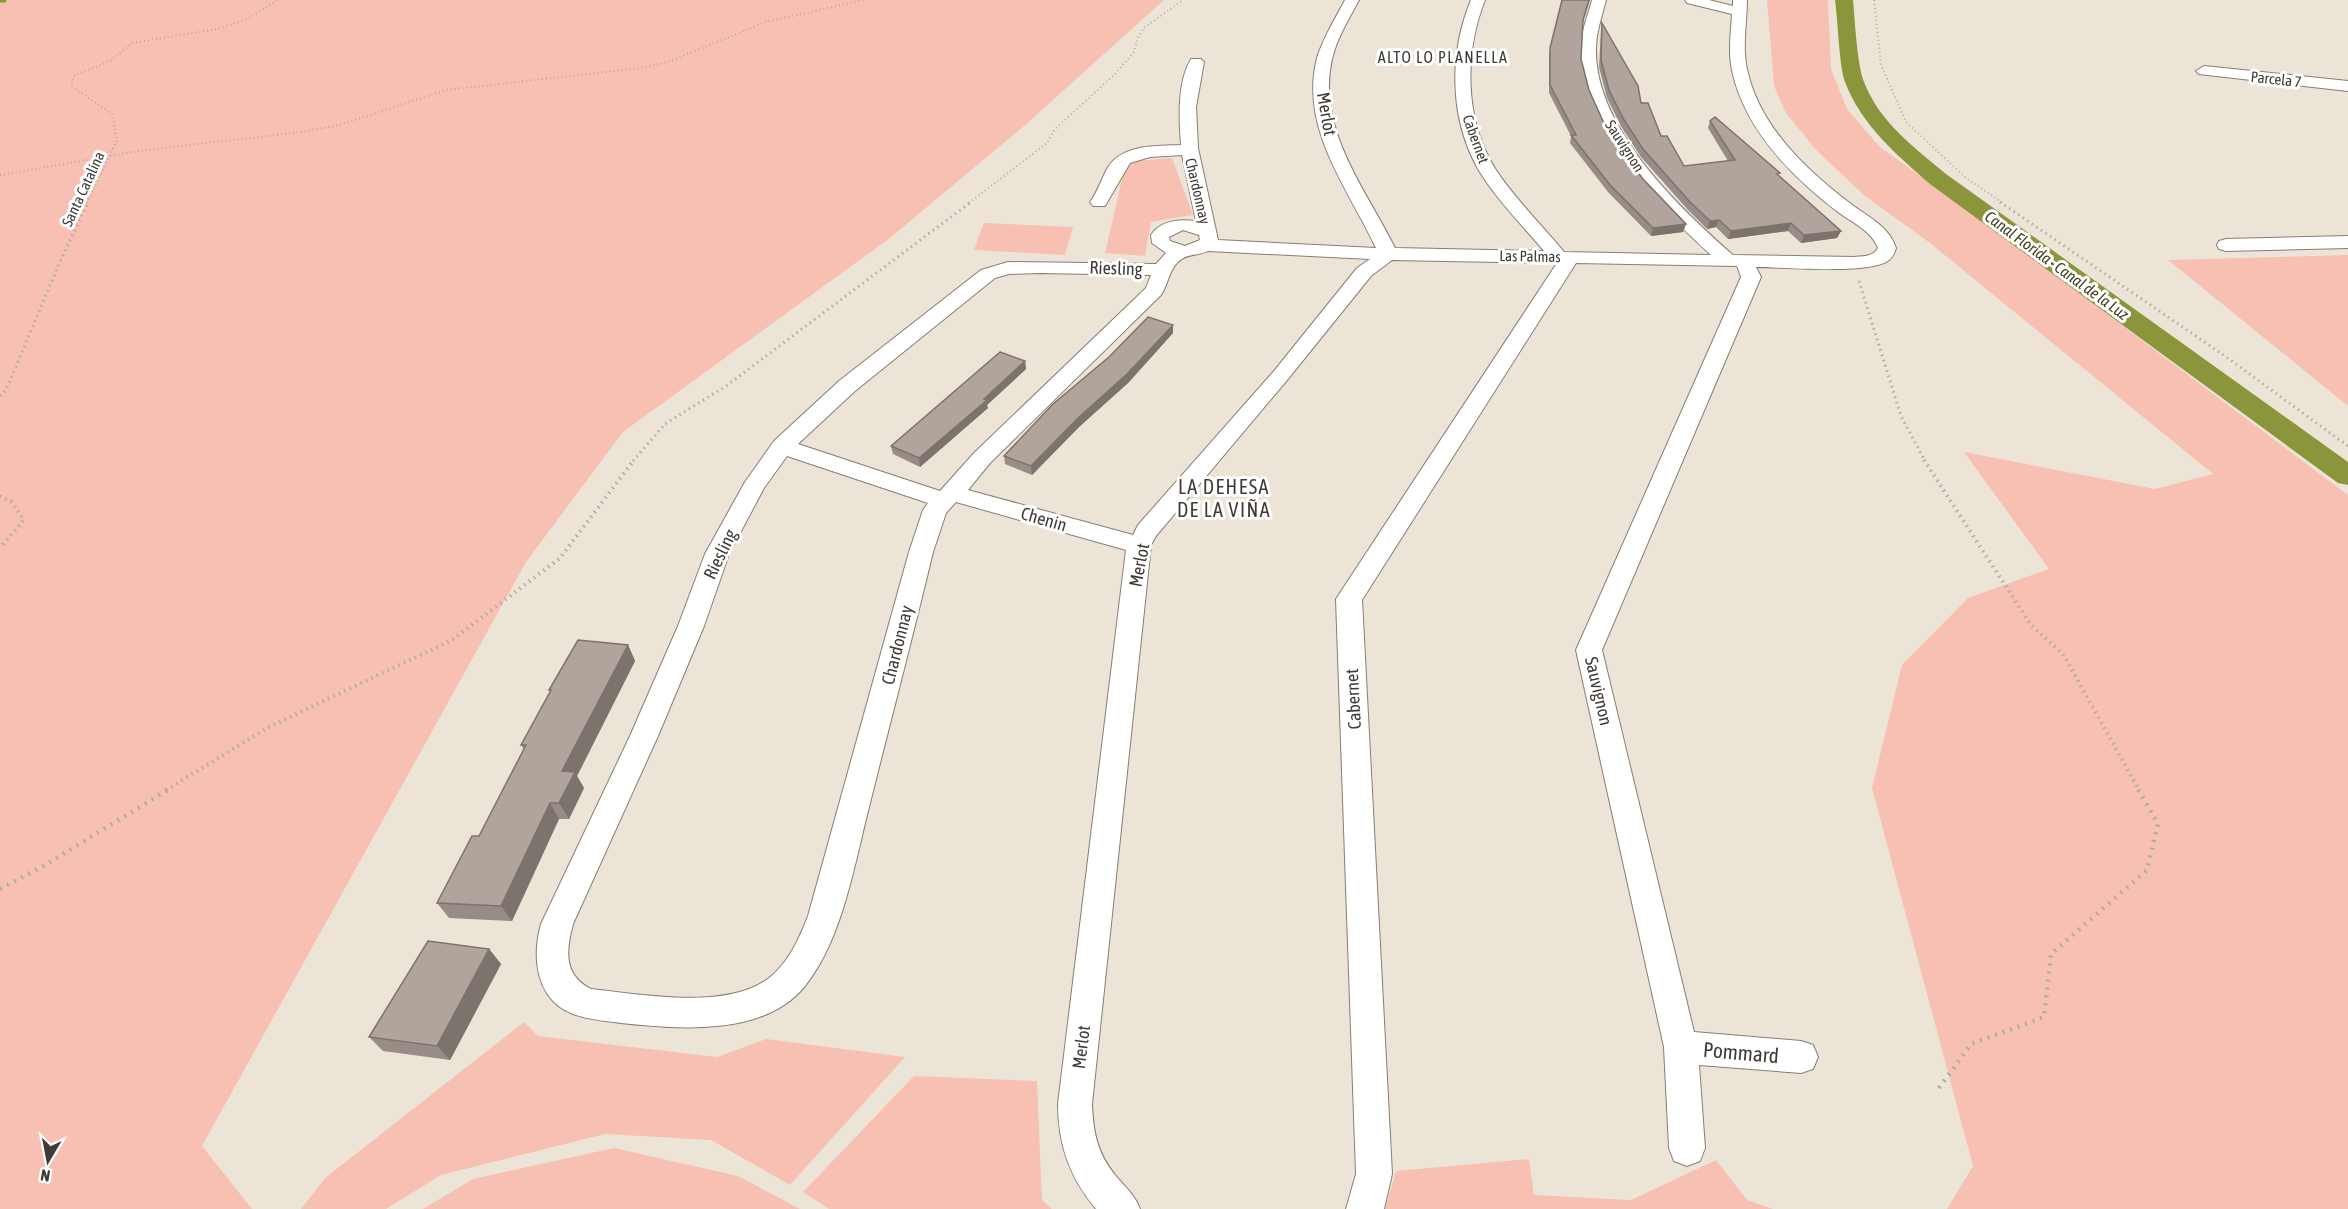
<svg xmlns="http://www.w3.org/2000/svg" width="2348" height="1209" viewBox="0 0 2348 1209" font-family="'Asap Condensed',sans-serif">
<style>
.green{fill:#f8c0b3}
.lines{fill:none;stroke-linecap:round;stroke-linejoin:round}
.stream{stroke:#8b953b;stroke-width:5}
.canal{fill:#8b953b;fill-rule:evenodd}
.street-casing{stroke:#867e74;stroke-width:2}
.path-far3{stroke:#b3aca2;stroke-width:2;stroke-dasharray:1 3;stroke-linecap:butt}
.path-far2{stroke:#b3aca2;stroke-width:3;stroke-dasharray:1.5 4;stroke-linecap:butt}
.path-far1{stroke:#b3aca2;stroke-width:4;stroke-dasharray:1.5 4.5;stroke-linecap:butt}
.path{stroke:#b3aca2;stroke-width:4.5;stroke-dasharray:2 6;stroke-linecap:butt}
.street{fill:#fff;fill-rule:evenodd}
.wall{fill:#988d86}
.shaded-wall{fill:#7c736d}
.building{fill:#b1a49c;stroke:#7c736d;stroke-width:1.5}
.labels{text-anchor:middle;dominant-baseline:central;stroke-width:6;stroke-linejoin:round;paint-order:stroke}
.far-street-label{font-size:15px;fill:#3f3b37;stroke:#fff}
.far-neighbourhood-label{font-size:16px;letter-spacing:1.5px;fill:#3f3b37;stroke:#fff}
.far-water-label{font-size:16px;font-style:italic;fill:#3e421c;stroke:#fff}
.street-label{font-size:18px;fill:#3f3b37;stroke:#fff}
.neighbourhood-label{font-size:20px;letter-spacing:1.5px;fill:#3f3b37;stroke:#fff}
.near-street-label{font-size:21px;fill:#3f3b37;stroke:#fff}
</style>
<rect width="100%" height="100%" fill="#ede4d8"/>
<g class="green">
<path d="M0,0h1164l-140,126 -134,112 -267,194 -97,130 -324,584 50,63h-252z"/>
<path d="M1767,0h61l3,69 16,40 33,38 107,77 361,271v714h-401l26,-43 -101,-378 30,-123 66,-67 81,-29 -85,-117 191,37 58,-15 -283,-231 -65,-47 -47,-44 -32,-39 -12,-27z"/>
<path d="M1172,158l21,57 -42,7 -6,34 -40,-3 19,-83 9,-9z"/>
<path d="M984,223l89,4 -8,28 -91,-5z"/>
<path d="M2348,255v151l-180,-146z"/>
<path d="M524,1022l14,14 179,21 49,-18 139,18 -115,128 -79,-45 -106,-6 -164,41 -55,34h-85l24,-31z"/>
<path d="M914,1076l123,5 5,119 10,9h-223l-26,-17z"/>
<path d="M614,1148l124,28 62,33h-377l50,-30z"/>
<path d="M1529,1159l5,36 97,5 85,-40 31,40 26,9h-388l11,-38z"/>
</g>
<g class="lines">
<path class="stream" d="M0,0h4"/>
<path class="canal" d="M1835,0h18c2,21 4,64 11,82 16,41 50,65 82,92l402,288v23l-10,-2 -408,-299c-34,-30 -68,-58 -85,-102 -6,-17 -7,-61 -10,-82z"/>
<defs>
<g id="street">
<path d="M1345,0h14c-10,19 -22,38 -27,59 -16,70 34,130 63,189l149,3c-22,-26 -48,-52 -66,-82 -29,-52 -29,-116 -7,-169h14c-21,53 -21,120 11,170 19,29 46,55 68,82l147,3c-54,-49 -142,-140 -129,-219 2,-12 7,-24 10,-36h14c-3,12 -7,24 -9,36 -12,83 80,170 136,219l121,2c9,-1 19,0 24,-9 -6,-17 -27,-26 -40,-36 -47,-36 -94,-83 -106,-142 -4,-18 -1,-38 0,-56l-45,-11 -2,-3h24l24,6v-6h14c0,22 -5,46 0,69 12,57 59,101 104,135 17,13 38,22 45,44 -1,4 -3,9 -7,12 -17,15 -107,7 -133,7l5,10 -159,373 92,382 107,9 12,4 5,12 -5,12 -12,4 -102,-8 6,83 -5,13 -13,5 -13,-5 -5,-13 -5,-101 -88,-397 165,-373 -4,-11 -161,-3 -214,337 30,574 -8,35h-38l10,-35 -20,-575 221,-336 -165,-3 -21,16 -83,103 -132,157 -5,9 -59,559c1,27 5,49 23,71 10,12 20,20 25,34h-44c-26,-31 -38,-64 -38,-105l68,-554 -170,-48 -10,11 -13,39c-20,84 -42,167 -63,251 -15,58 -27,136 -65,183 -41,51 -127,43 -184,37 -22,-3 -51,-4 -68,-22 -19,-20 -19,-52 -12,-77l89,-188 48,-110 27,-72 40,-72 29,-41 65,-60 142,-111 27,-8 148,2 10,-11 -14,-10 -1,-8c10,-15 28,-16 45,-14l-14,-66 -32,2 -20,6 -25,43h-12l-3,-4c8,-11 11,-22 17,-33 14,-25 49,-23 74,-24 -2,-26 -4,-63 10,-86h10l3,3 -8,45 2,41 20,92 158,8c-28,-60 -77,-120 -59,-190 6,-20 18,-39 28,-58zM1183,230l16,5 1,5 -15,6 -15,-5 -1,-4zM1208,251l162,8 -13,9 -83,103 -136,154 -5,10 -165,-45 22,-27 171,-168c8,-12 8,-28 21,-36 6,-5 19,-4 26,-8zM1040,273l111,2 -5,13 -172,165 -34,38 -142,-47 57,-53 140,-113 14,-4zM787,456l141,47 -5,7 -14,42 -101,364c-9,23 -19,46 -39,62 -42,33 -129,16 -178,11 -28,-14 -25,-39 -18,-65l85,-188 46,-110 25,-72 35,-66z"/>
<path d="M2204,66l144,15v10l-149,-17 -3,-3z"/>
<path d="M2348,236v12l-122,3 -7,-2 -2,-4 2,-4 7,-2z"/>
</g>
</defs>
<use href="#street" class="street-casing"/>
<g class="path-far3">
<path d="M1874,0l7,65 25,57 60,56 37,25"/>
<path d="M0,175l145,-25 157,-18 37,-7 107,-35 195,-22 27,-6 97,-40 99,-22"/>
<path d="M87,203l30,-63 -5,-26 -41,-28 3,-10 38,-16 20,-17 85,-14 31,-10 29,-19"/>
<path d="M969,203l78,-60 8,-14 59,-54 20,-23 4,-15 6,-9 39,-28"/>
</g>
<g class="path-far2">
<path d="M2000,202l222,152 126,92"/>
<path d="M1859,281l42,135 24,45"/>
<path d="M0,396l6,-6 53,-126 29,-62"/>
<path d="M633,461l32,-37 61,-38 245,-184"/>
</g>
<g class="path-far1">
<path d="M1924,460l107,165 32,29 76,136"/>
<path d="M0,496l12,6 12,18 -24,28"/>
<path d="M166,790l103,-63 183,-87 108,-82 74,-98"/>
</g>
<g class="path">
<path d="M0,889l45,-24 124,-76"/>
<path d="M1939,1088l32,-44 73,-27 7,-63 96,-84 11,-46 -20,-35"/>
</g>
<use href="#street" class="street"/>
</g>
<g class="wall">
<path d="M1562,0h28l-7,22 -2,37 8,31 14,31 18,29 22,29 43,45 -3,8 -32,4 -43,-44 -38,-49 1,-7 -22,-43v-38z"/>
<path d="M1602,23l39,80 20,33 23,30 44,-5 -20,-33 2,-7 69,55 62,55 -4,7 -36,5 -13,-12 -60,8 -12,-12 -9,2 -19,-19 -47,-53 -19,-29 -15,-30 -8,-31 2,-37z"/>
<path d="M1173,333l-45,50 -49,44 -47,48 -27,-11 -1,-8z"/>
<path d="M1025,361l1,8 -39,36 1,3 -68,59 -27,-13 -2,-8z"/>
<path d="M628,645l7,16 -58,115 7,12 -15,31h-10l-47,102 -63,-3 -12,-15 42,-67 45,-87 -3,-4 29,-53 -1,-2z"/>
<path d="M489,949l12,15 -51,96 -67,-9 -14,-14z"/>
</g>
<g class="shaded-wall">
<path d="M1719,220l-3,7 -9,2 3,-8z"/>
<path d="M1791,223l-3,8 -60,8 3,-8z"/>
<path d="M1686,224l-3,8 -32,4 2,-8z"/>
<path d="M1841,231l-4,7 -36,5 3,-8z"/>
<path d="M1173,325v8l-45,50 -49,44 -47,48 -1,-9 47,-48z"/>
<path d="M1025,361l1,8 -39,36 1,3 -68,59 -1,-9z"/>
<path d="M628,645l7,16 -58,115 7,12 -15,31 -10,-16 3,-32z"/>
<path d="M550,803l9,16 -47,102 -11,-15z"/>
<path d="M489,949l12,15 -51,96 -13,-14z"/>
</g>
<g class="building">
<path d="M1562,0h27l-6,20 -2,39 8,31 14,31 18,29 22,29 43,45 -33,4 -43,-43 -39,-50h5l-26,-50v-37z"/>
<path d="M1602,23l36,63 3,17h7l13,33h6l17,30 51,-6 -25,-39 5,-4 65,56 -3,1 64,57 -37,4 -13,-12 -60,8 -12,-11 -9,1 -20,-19 -47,-53 -19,-29 -15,-30 -8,-30z"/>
<path d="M1148,317l25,8 -46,49 -49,44 -47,48 -27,-10 49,-52 56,-47z"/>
<path d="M1000,352l25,9 -41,38 3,1 -68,58 -28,-12z"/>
<path d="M578,640l50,5 -66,126 13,1 -16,31h-9l-49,103 -64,-3 35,-67h7l47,-91h-5l30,-55h-2z"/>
<path d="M428,941l61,8 -52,97 -68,-9z"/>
</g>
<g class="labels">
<g class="far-street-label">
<text transform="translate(2276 79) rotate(6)">Parcela 7</text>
<text transform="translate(1476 139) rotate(70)">Cabernet</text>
<text transform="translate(1625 146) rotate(57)">Sauvignon</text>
<text transform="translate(83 189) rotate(-65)">Santa Catalina</text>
<text transform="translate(1198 191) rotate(77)">Chardonnay</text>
<text transform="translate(1530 256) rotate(1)">Las Palmas</text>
</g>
<g class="far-neighbourhood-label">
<text x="1443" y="57">ALTO LO PLANELLA</text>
</g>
<g class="far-water-label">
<text transform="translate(2057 265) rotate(36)">Canal Florida - Canal de la Luz</text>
</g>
<g class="street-label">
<text transform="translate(1327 114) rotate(80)">Merlot</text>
<text transform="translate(1116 268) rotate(2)">Riesling</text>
<text transform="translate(1044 519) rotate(16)">Chenin</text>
<text transform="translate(720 554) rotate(-64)">Riesling</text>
<text transform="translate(1139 565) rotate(-79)">Merlot</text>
<text transform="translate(897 645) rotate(-76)">Chardonnay</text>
<text transform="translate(1599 691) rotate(77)">Sauvignon</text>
<text transform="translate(1353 699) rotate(-93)">Cabernet</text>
<text transform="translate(1081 1047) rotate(-83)">Merlot</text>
</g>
<g class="neighbourhood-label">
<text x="1224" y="486">LA DEHESA<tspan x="1224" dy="23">DE LA VIÑA</tspan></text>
</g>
<g class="near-street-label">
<text transform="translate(1741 1052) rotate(5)">Pommard</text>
</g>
</g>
<g transform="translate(48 1161) rotate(190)" stroke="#ffffff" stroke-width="4.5" paint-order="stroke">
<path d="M0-4.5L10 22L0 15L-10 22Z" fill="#3f3b37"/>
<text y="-9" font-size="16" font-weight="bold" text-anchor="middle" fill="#3f3b37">N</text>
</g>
</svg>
